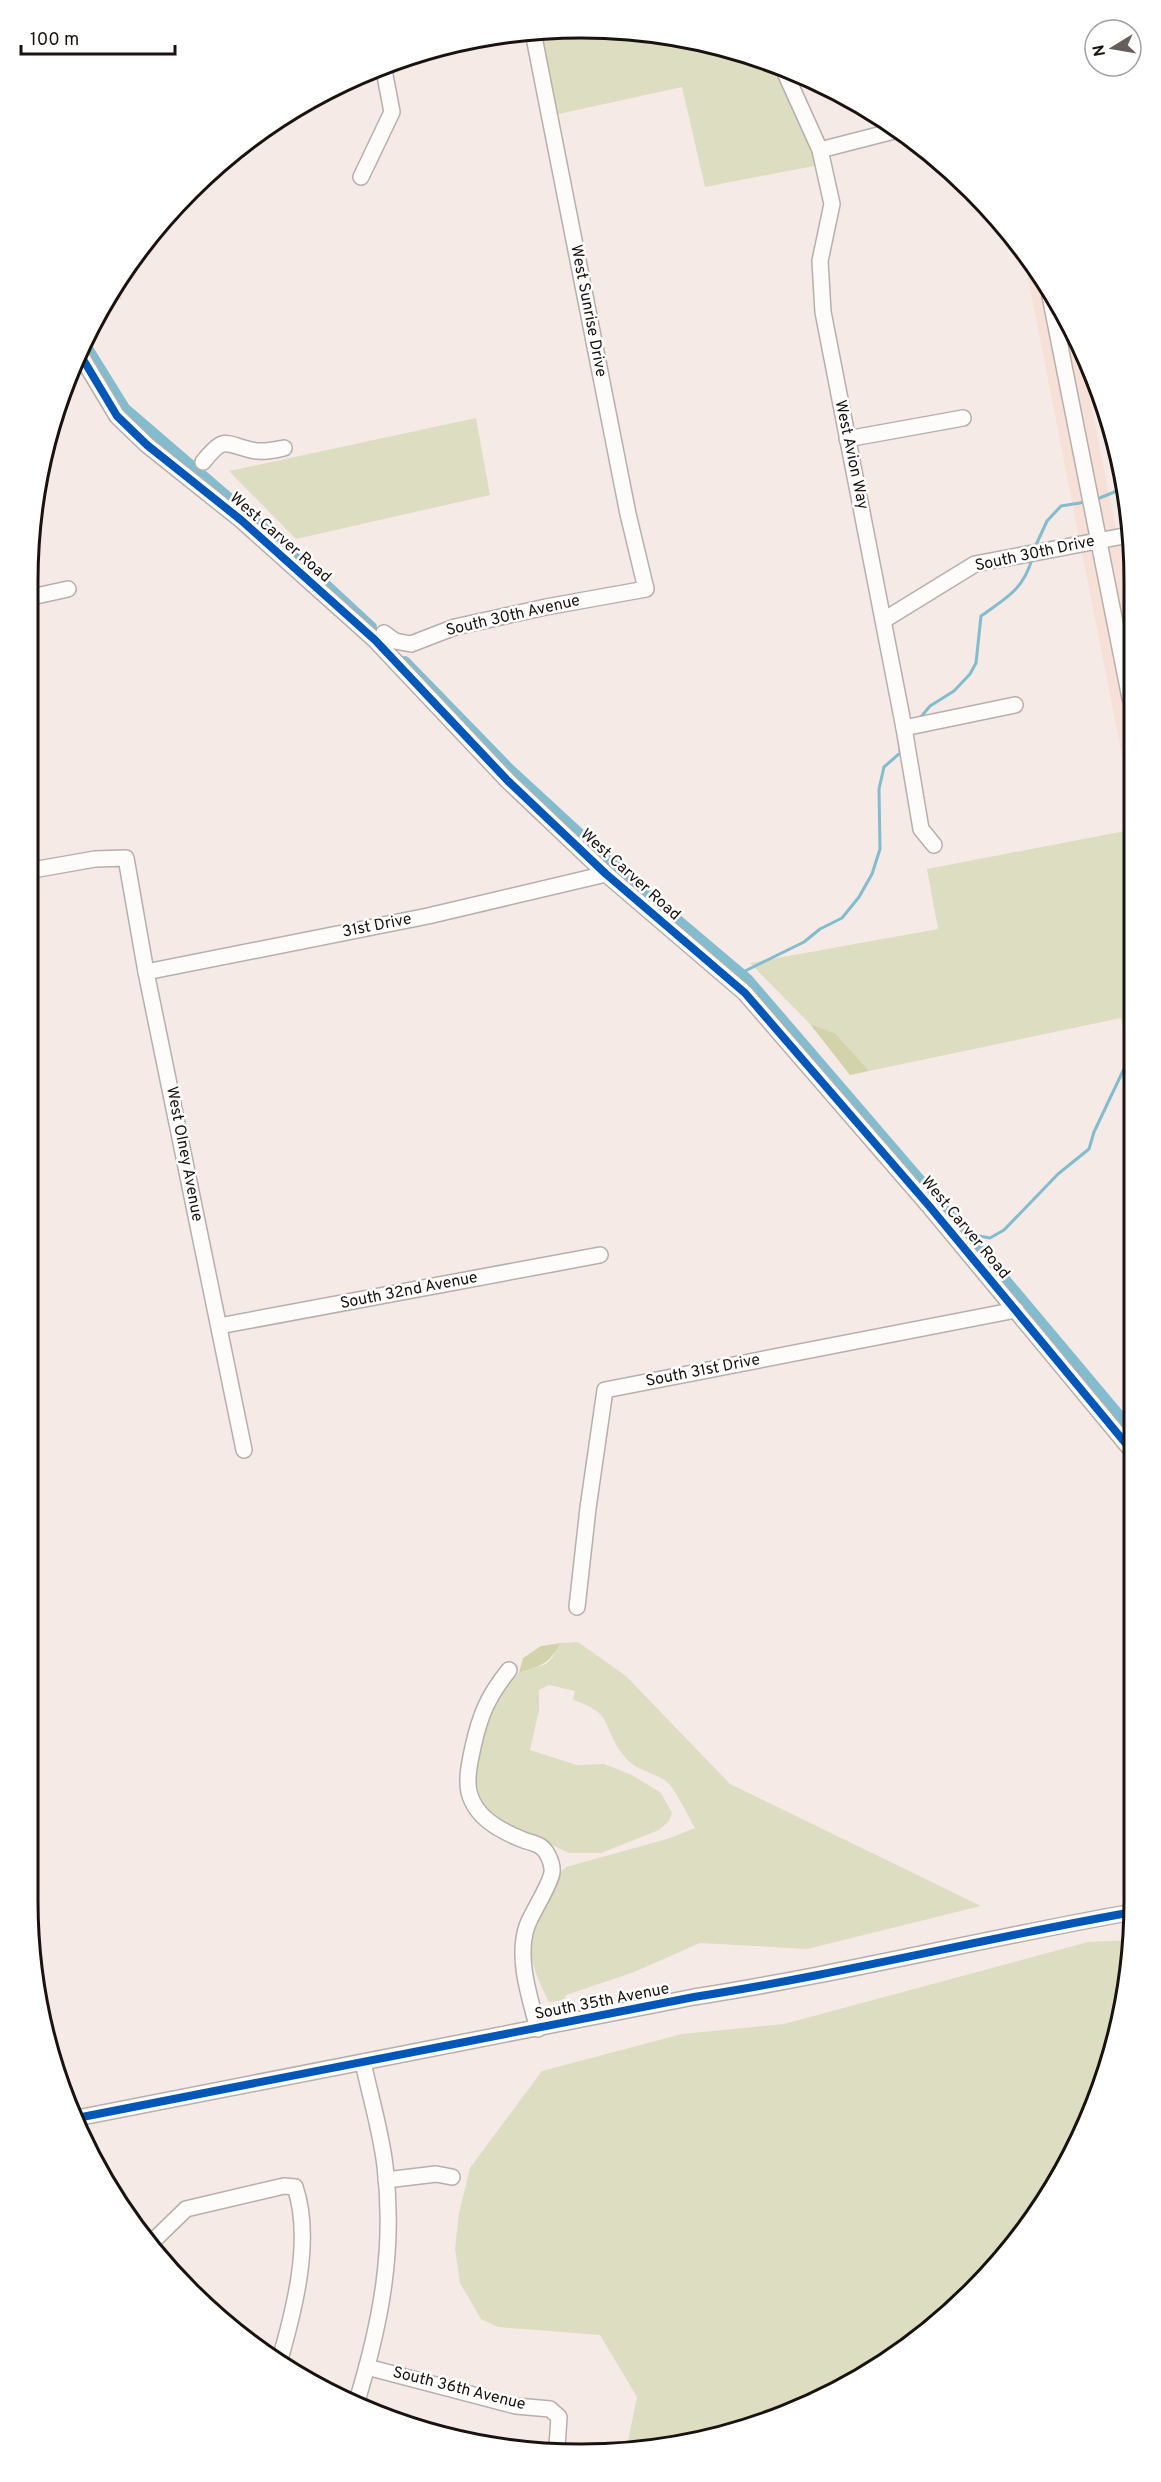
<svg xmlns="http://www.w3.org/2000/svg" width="1161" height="2482" viewBox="0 0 1161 2482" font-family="Overpass,sans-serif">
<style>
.built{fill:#f6e0d7}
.green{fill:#ddddc2}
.forest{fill:#d2d3aa}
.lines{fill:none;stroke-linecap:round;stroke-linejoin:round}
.stream{stroke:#83bccf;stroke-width:3}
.canal{stroke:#83bccf;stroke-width:10}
.minor-casing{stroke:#b7afab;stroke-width:18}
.minor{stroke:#fefcfb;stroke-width:15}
.cycleway-casing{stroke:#fff;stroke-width:11}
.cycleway{stroke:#0057b8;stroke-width:8}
.labels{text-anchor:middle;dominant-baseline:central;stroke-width:5;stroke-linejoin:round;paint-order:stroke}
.street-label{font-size:16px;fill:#19120f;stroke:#fff}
.rim{fill:none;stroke:#19120f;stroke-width:3}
</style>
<rect width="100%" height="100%" fill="#f5eae5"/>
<path class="built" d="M1022,247l57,99 51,252v198z"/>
<g class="green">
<path d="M581,27l108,11 86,26 44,101 -114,22 -23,-100 -128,28 -16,-84z"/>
<path d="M114,285l8,14 -18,4z"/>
<path d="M476,418l14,77 -194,44 -67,-68z"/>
<path d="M1130,830l1,238 -10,-50 -252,53 -34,-38 -25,-9 -60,-61 188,-34 -11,-60z"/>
<path d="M578,1642l48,34 104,108 251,122 -174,43 -107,-6 -66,29 -68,23 -2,5 -15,2c-32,-62 -18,-71 11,-129l6,-6 101,-28 28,-11c-7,-12 -18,-36 -27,-45 -13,-12 -33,-10 -47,-31 -20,-29 -7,-38 -48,-52l2,-9 -26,-6 -10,5v20l-9,40 47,15 27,-1 28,11 29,18 11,20 -3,8 -10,9 -58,23h-32l-76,-36 -13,-18 -6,-26 13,-58 13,-23 19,-19 27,-9 6,-6 9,-15z"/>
<path d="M1130,1940l-7,70 -31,104 -51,95 -69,84 -146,105 -173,52 -25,-1v-8l9,-44 -37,-62 -102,-8 -17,-8 -21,-36 -5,-34 4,-36 11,-45 72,-97 140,-37 102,-10 304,-82z"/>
</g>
<g class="forest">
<path d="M810,1024l25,9 34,38 -19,4z"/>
<path d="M561,1643c-13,22 -19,22 -42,30l4,-15 18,-12z"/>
</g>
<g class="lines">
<g class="stream">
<path d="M1095,500l29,-12"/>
<path d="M1035,547l12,-26 14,-15 25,-4"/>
<path d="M920,718l10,-12 24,-15 16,-17 6,-11 5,-47c25,-18 42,-26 51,-57"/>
<path d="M741,973l63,-31 16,-13 22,-11 17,-21 13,-23 8,-25 -1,-60 5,-22 16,-14v-4"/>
<path d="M972,1239l7,-3 11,2 14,-8 54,-56 31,-25 5,-17 37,-78"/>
</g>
<g class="canal">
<path d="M84,342l41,66 151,130 96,89"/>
<path d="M405,661l105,108 114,105 124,105 243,283 141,168"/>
</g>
<defs>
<g id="minor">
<path d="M782,66l38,84 12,54 -12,57 3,51 81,416 17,101 13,16"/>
<path d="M820,150l78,-20"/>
<path d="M361,177l31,-65 -9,-47"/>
<path d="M1050,296l80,402"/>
<path d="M78,351l39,65 30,29 94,75 134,120 133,141 98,93 139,119 185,214 202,244"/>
<path d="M847,439l116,-21"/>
<path d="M203,462c21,-26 20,-19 48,-12 11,3 23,0 33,-2"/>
<path d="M27,598l41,-9"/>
<path d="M884,620l91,-56 154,-29"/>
<path d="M384,633l11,8 16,3 44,-17 91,-20 100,-18 -18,-75 -95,-482"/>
<path d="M904,728l111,-23"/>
<path d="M27,871l68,-12 31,-1 20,114 98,478"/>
<path d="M146,972l282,-56 178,-42"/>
<path d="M219,1326l381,-71"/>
<path d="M577,1607l11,-99 17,-118 411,-80"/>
<path d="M509,1670c-21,26 -29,45 -36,77 -3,14 -7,31 -4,45 6,25 30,38 52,47 6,3 12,3 17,6 8,3 15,18 14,27 -1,12 -20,40 -25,54 -11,32 3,72 11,103"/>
<path d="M77,2118l617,-121c147,-23 292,-59 439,-85"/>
<path d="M386,2180l50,-6 16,3"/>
<path d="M148,2246l38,-37 98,-23 11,1c18,52 -1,124 -16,176"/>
<path d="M367,2367l149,39 34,3 9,8 -2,30"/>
<path d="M357,2401c24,-79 38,-152 28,-235 -4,-35 -15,-70 -22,-104"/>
</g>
</defs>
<use href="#minor" class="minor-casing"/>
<use href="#minor" class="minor"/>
<defs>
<g id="cycleway">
<path d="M78,351l39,65 30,29 94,75 134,120 133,141 98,93 139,119 185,214 202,244"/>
<path d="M77,2118l617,-121c147,-23 292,-59 439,-85"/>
</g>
</defs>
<use href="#cycleway" class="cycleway-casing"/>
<use href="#cycleway" class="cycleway"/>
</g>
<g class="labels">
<g class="street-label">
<text transform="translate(588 311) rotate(79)">West Sunrise Drive</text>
<text transform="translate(851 455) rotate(78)">West Avion Way</text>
<text transform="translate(280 538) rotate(41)">West Carver Road</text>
<text transform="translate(1035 554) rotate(-12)">South 30th Drive</text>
<text transform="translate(513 616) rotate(-13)">South 30th Avenue</text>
<text transform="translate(630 875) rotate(42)">West Carver Road</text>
<text transform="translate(377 926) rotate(-11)">31st Drive</text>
<text transform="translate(184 1154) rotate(79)">West Olney Avenue</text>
<text transform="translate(965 1228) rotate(50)">West Carver Road</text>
<text transform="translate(409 1291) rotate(-11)">South 32nd Avenue</text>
<text transform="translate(703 1371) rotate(-11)">South 31st Drive</text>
<text transform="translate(602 2002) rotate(-11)">South 35th Avenue</text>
<text transform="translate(459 2389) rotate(14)">South 36th Avenue</text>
</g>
</g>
<path d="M0 0H1161V2482H0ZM581 38H581A543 543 0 0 1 1124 581V1901A543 543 0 0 1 581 2444H581A543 543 0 0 1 38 1901V581A543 543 0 0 1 581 38Z" fill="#fff" fill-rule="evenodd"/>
<path class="rim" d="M581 38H581A543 543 0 0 1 1124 581V1901A543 543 0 0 1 581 2444H581A543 543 0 0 1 38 1901V581A543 543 0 0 1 581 38Z"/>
<g transform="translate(1113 48) rotate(259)"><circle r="28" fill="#ffffff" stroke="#a3a09f" stroke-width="1.5"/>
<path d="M0-4.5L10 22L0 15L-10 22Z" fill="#665e5a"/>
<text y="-9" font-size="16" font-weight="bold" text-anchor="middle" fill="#19120f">N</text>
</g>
<path d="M21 45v9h154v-9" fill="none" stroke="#19120f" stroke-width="3"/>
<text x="30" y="45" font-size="18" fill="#19120f" stroke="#ffffff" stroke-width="4.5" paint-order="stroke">100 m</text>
</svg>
